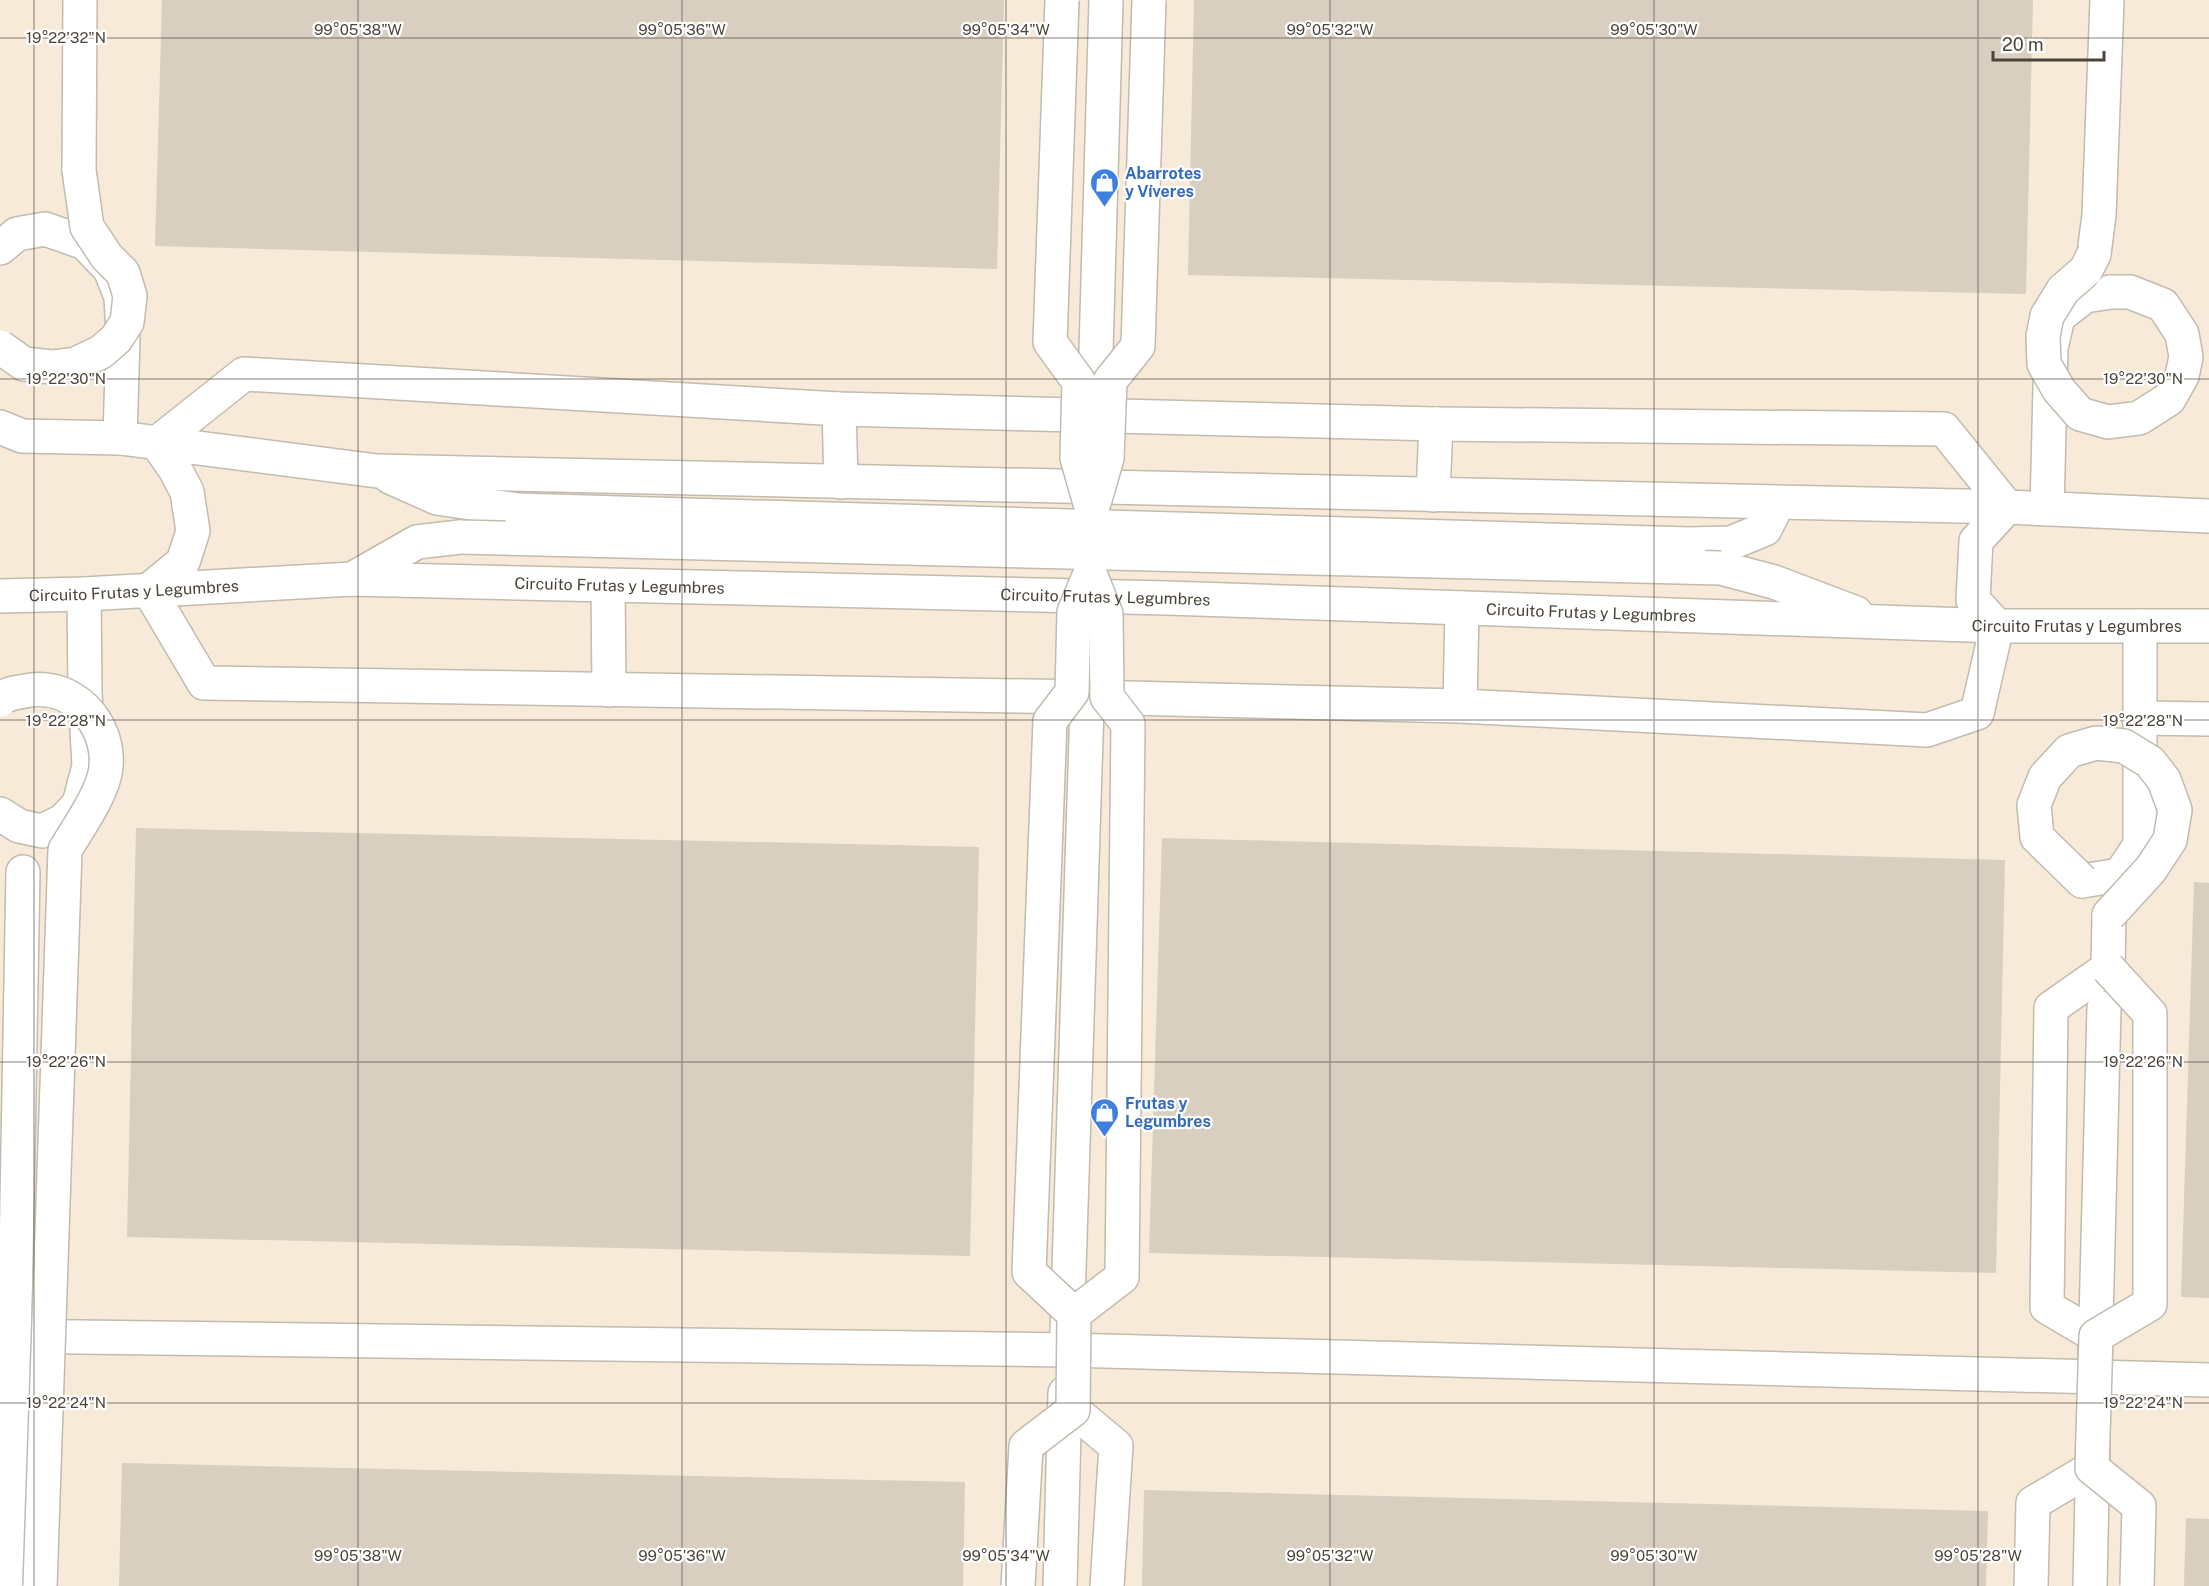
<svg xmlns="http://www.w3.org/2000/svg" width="2209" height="1586" viewBox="0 0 2209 1586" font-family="'Public Sans',sans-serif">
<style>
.commercial{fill:#f7ead8}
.building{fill:#d8cfc1}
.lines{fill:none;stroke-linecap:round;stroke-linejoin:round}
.minor-casing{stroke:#c2bbae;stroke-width:36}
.minor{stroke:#fff;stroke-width:33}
.minor-bridge-casing{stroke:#c2bbae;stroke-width:36;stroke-linecap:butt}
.minor-bridge{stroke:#fff;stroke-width:33}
.ticks{fill:none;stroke:#4b4439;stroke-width:1.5;stroke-opacity:0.45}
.labels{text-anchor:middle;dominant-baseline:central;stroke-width:4.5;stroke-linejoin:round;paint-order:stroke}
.shop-label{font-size:16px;font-weight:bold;fill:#366cbe;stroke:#fff;text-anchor:start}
.street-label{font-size:16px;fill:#4b4439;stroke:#fff}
.ticks-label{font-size:15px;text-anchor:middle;fill:#4b4439;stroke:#fff;stroke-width:4.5;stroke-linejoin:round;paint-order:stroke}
</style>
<rect width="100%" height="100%" fill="#f6f3ec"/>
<rect class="commercial" x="0" y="0" width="2209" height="1586"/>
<g class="building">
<path d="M162,0h842l-7,269 -842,-23z"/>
<path d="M1194,0h839l-7,294 -838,-19z"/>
<path d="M136,828l843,19 -9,409 -843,-19z"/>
<path d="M1162,838l843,22 -9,413 -847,-20z"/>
<path d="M2194,882l15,1v415l-28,-1z"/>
<path d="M122,1463l843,19 -2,104h-844z"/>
<path d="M1144,1490l844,21 -2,75h-844z"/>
<path d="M2186,1518l23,1v67h-25z"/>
</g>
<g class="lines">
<defs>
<g id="minor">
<path d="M79,170l1,-170"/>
<path d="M0,248l17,-14 28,-5 40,14 25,26 11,28 2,40 -3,101"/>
<path d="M2094,254l5,-39 8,-215"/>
<path d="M244,374l595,35 597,15 508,5 63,78 -31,34 -3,59 24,26 -20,87 -50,17 -467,-24 -373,-9 -883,-14 -55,-93 34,-28 10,-31 -6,-39 -12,-23 -18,-26z"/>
<path d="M839,409l2,73"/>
<path d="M1094,421l12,-421"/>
<path d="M0,427l22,9 98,2 257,33 1630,36 202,9"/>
<path d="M390,477l47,21 81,12"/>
<path d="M1433,495l3,-71"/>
<path d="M2047,509l4,-161 7,-31 27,-21 26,-4"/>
<path d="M1690,544l41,-1 34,-14 13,-26"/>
<path d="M1721,568l53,14 82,31"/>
<path d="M352,579l65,-37 43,-5"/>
<path d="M608,586l1,104"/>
<path id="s1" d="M0,596l84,-2 268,-15 815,19 830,28h212"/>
<path d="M1460,706l2,-98"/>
<path d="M2139,718l70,1"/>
<path d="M0,814l19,12 23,5 21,-10 16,-17 10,-38 -4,-73 -1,-99"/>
<path d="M2082,881l38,-6 20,-30v-219"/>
<path d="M1067,1332l21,-656"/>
<path d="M0,1336l1067,14 1142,30"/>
<path d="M2096,1336l-49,-29 4,-299 57,-40 1,-53"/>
<path d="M2095,1360l9,-352"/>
<path d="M1073,1410l43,36 -9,140"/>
<path d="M10,1586l13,-714"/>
<path d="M1060,1586l5,-193"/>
<path d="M2031,1586l2,-83 59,-35"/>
<path d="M2090,1586l3,-141"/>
</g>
</defs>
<use href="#minor" class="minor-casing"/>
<use href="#minor" class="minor"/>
<defs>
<g id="minor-bridge">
<path d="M1062,0l-12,342 29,40 -2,76 15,52"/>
<path d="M2094,254l-8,16 -23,20 -16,26 -4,20 1,28 15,26 21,24 28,8 31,-4 30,-19 13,-23 4,-19 -4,-23 -19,-29 -33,-13h-19"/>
<path d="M0,347l24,17 28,3 24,-3 25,-12 15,-13 11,-17 3,-26 -7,-23 -16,-16 -20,-30 -8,-57"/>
<path d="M518,510l1172,34"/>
<path d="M1092,510l15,-52 3,-77 28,-35 11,-346"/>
<path d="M460,537l1261,31"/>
<path d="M0,700c7,-7 16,-7 25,-9 46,-10 85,31 81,76 -2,25 -28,61 -41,83l-25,736"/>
<path d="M2082,881l-45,-44 -3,-32 11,-28 24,-26 27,-8 28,3 26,16 14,18 11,30 -5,30 -19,29 -42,46"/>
<path d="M2108,968l42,46v290l-54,32 -4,132 47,38 -2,80"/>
<path d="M1074,1314l48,-37 6,-553 -21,-27 -1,-83 -16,-40"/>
<path d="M1018,1586l8,-140 47,-36 1,-96 -45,-42 21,-551 22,-29 2,-80 16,-38"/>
</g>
</defs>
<use href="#minor-bridge" class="minor-bridge-casing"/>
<use href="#minor-bridge" class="minor-bridge"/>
</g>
<path class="ticks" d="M34,0v1586M358,0v1586M682,0v1586M1006,0v1586M1330,0v1586M1654,0v1586M1978,0v1586M0,38h2209M0,379h2209M0,720h2209M0,1062h2209M0,1403h2209"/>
<defs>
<symbol id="shop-pin" viewBox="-11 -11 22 30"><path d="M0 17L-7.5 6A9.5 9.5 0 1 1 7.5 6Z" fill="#3f7fe0" stroke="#fff"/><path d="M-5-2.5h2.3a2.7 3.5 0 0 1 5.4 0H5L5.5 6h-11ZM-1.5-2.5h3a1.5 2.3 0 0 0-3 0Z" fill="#fff"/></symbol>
</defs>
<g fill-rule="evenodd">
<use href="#shop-pin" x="1088" y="166" width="33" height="45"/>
<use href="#shop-pin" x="1088" y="1096" width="33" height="45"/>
</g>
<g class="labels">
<g class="shop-label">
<text x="1125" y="173">Abarrotes<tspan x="1125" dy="18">y Víveres</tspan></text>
<text x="1125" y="1103">Frutas y<tspan x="1125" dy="18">Legumbres</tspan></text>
</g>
<g class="street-label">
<text stroke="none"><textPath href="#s1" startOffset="620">Circuito Frutas y Legumbres</textPath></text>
<text stroke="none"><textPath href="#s1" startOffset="134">Circuito Frutas y Legumbres</textPath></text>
<text stroke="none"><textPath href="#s1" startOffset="1106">Circuito Frutas y Legumbres</textPath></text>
<text stroke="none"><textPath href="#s1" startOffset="1592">Circuito Frutas y Legumbres</textPath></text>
<text stroke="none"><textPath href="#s1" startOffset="2078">Circuito Frutas y Legumbres</textPath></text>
</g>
</g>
<g class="ticks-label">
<text x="358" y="35">99°05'38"W</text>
<text x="682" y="35">99°05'36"W</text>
<text x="1006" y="35">99°05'34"W</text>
<text x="1330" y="35">99°05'32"W</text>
<text x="1654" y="35">99°05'30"W</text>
<text x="66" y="43">19°22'32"N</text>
<text x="66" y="384">19°22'30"N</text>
<text x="2143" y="384">19°22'30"N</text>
<text x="66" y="726">19°22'28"N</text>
<text x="2143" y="726">19°22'28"N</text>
<text x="66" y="1067">19°22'26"N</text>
<text x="2143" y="1067">19°22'26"N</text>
<text x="66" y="1408">19°22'24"N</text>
<text x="2143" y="1408">19°22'24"N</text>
<text x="358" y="1561">99°05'38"W</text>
<text x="682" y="1561">99°05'36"W</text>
<text x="1006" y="1561">99°05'34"W</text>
<text x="1330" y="1561">99°05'32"W</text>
<text x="1654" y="1561">99°05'30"W</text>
<text x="1978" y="1561">99°05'28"W</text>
</g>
<path d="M1993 51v9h111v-9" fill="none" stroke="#4b4439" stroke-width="3"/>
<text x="2002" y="51" font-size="18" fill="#4b4439" stroke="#ffffff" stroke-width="4.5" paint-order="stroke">20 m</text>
</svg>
